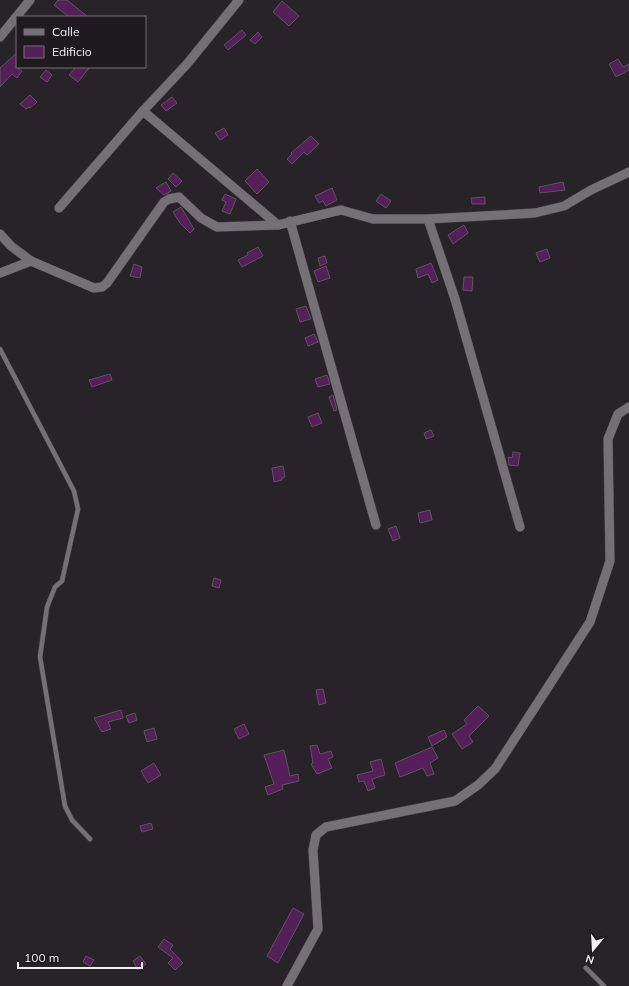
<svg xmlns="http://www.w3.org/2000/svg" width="629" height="986" viewBox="0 0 629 986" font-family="Mulish,sans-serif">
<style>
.building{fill:#551f5a;stroke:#5c565c}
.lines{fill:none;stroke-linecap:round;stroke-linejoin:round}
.lane-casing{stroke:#433e43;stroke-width:5.5}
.street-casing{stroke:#433e43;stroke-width:10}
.lane{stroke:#756f76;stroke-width:4.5}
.street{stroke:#756f76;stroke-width:9}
</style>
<rect width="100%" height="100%" fill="#282328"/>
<g class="building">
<path d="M58,0h9l21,17h-19l-15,-12z"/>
<path d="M282,1l17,15 -10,10 -16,-14z"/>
<path d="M242,30l4,5 -18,15 -4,-5z"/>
<path d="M258,32l4,5 -7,7 -5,-4z"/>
<path d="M17,53v14l5,4 -5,7 -5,-4 -12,13v-19z"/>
<path d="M618,59l5,8 6,-3v6l-13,7 -7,-13z"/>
<path d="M76,67h14l-12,15 -9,-7z"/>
<path d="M46,70l6,5 -5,7 -7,-5z"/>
<path d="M30,95l7,7 -7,6 -1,-1 -3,2 -6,-5z"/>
<path d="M172,97l5,6 -11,8 -5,-6z"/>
<path d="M224,128l4,7 -8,5 -5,-7z"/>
<path d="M311,136l8,8 -12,11 -3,-3 -12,12 -5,-5 5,-5 -1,-1z"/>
<path d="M257,169l12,13 -12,12 -12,-13z"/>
<path d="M173,173l9,8 -6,6 -8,-8z"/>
<path d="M166,182l5,9 -7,4 -8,-7z"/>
<path d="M563,182l2,8 -25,3 -1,-6z"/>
<path d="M332,188l5,12 -11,6 -3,-5 -4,2 -4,-7z"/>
<path d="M225,194l11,5 -6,15 -8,-3 4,-9 -4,-2z"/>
<path d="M381,194l10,7 -5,7 -10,-7z"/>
<path d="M485,197v7h-13l-1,-6z"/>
<path d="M181,207l13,22 -4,4 -10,-10 -7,-11z"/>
<path d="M464,225l4,8 -15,11 -5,-9z"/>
<path d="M258,247l5,9 -21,11 -4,-7 10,-5 -1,-2z"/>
<path d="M547,249l3,9 -10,4 -4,-9z"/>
<path d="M325,256l2,7 -7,3 -2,-8z"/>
<path d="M431,263l7,17 -6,3 -4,-9 -10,4 -2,-9z"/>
<path d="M134,264l8,3 -2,11 -10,-2z"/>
<path d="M326,266l4,12 -12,4 -4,-11z"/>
<path d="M464,277h9l-1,14 -9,-1z"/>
<path d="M306,306l5,13 -11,3 -4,-13z"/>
<path d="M314,334l4,8 -10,4 -3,-8z"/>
<path d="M110,374l2,6 -20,7 -3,-7z"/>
<path d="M327,375l3,9 -12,3 -3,-8z"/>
<path d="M333,395l4,15 -3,1 -5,-14z"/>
<path d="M318,413l4,10 -10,4 -4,-10z"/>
<path d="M431,430l3,6 -8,3 -2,-6z"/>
<path d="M513,452l7,1 -2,13 -9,-1 -1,-8 4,1z"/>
<path d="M283,466l2,11 -3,1v2l-8,2 -2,-14z"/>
<path d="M430,510l2,10 -12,3 -2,-10z"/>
<path d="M396,526l4,12 -7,3 -5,-12z"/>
<path d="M214,578l7,2 -2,8 -7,-2z"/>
<path d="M323,689l3,14 -7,2 -3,-15z"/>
<path d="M478,706l11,10 -20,20 4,6 -11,7 -10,-15 15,-10 -3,-4z"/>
<path d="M121,710l2,8 -15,4 3,7 -9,3 -8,-14z"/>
<path d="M135,713l2,7 -8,3 -3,-7z"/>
<path d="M244,724l5,10 -10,5 -5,-10z"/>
<path d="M154,728l3,11 -10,3 -3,-11z"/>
<path d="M444,730l3,7 -15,9 -4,-9z"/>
<path d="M317,745l3,9 11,-3 2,6 -5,2 4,9 -15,6 -6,-10 2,-1 -3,-17z"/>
<path d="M432,747l6,11 -8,5 4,11 -7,2 -4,-8 -23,9 -5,-14z"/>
<path d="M284,750l6,26 8,-2 1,7 -17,4 1,4 -15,6 -3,-8 9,-3 -10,-29z"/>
<path d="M381,759l4,16 -13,4 3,9 -7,3 -4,-10 -5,1 -2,-7 16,-4 -3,-9z"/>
<path d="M154,763l7,12 -13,8 -7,-12z"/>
<path d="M151,823l2,6 -11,3 -2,-6z"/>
<path d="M293,908l11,6 -26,49 -11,-7z"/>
<path d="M164,939l9,6 -3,4 13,14 -8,7 -7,-7 5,-5 -15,-11z"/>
<path d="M86,956l8,4 -4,6 -7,-4z"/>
<path d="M140,956l6,8 -8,6 -5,-9z"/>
</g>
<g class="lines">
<defs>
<g id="lane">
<path d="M0,349l74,142 4,18 -16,72 -7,6 -8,20 -7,50 25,149 7,14 18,19"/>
<path d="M586,968l18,18"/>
</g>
<g id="street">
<path d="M0,37l30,-37"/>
<path d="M143,111l135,114"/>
<path d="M59,208l84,-97 44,-47 52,-64"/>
<path d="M428,219l27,80 65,228"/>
<path d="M290,221l86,304"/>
<path d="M0,234l11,12 20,15 63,27 8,-1 5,-4 57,-81 5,-3 10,-2 22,21 16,9 61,-2 63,-15 32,9h55l107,-6 29,-7 27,-16 38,-18"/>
<path d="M0,273l31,-12"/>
<path d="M287,986l31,-57 -5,-79 3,-15 10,-8 129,-26 23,-16 17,-16 95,-147 20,-61 -2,-122 10,-25 11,-7"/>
</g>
</defs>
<use href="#lane" class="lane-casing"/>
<use href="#street" class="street-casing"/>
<use href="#lane" class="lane"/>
<use href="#street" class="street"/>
</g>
<rect x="16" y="16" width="130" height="52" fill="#1f1a1f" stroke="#747074"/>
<rect x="24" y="29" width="20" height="6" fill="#756f76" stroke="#747074"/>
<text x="52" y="36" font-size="12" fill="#f3f0f3">Calle</text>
<rect x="24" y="46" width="20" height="12" fill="#551f5a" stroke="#747074"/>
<text x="52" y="56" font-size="12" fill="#f3f0f3">Edificio</text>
<g transform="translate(593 950) rotate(198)" stroke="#1f1a1f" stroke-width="3" paint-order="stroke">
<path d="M0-3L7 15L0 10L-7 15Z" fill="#f3f0f3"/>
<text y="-6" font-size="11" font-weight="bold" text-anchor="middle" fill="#f3f0f3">N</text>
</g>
<path d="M18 962v6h124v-6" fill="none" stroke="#f3f0f3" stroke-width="2"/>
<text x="24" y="962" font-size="12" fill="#f3f0f3" stroke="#1f1a1f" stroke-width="3" paint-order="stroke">100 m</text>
</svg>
